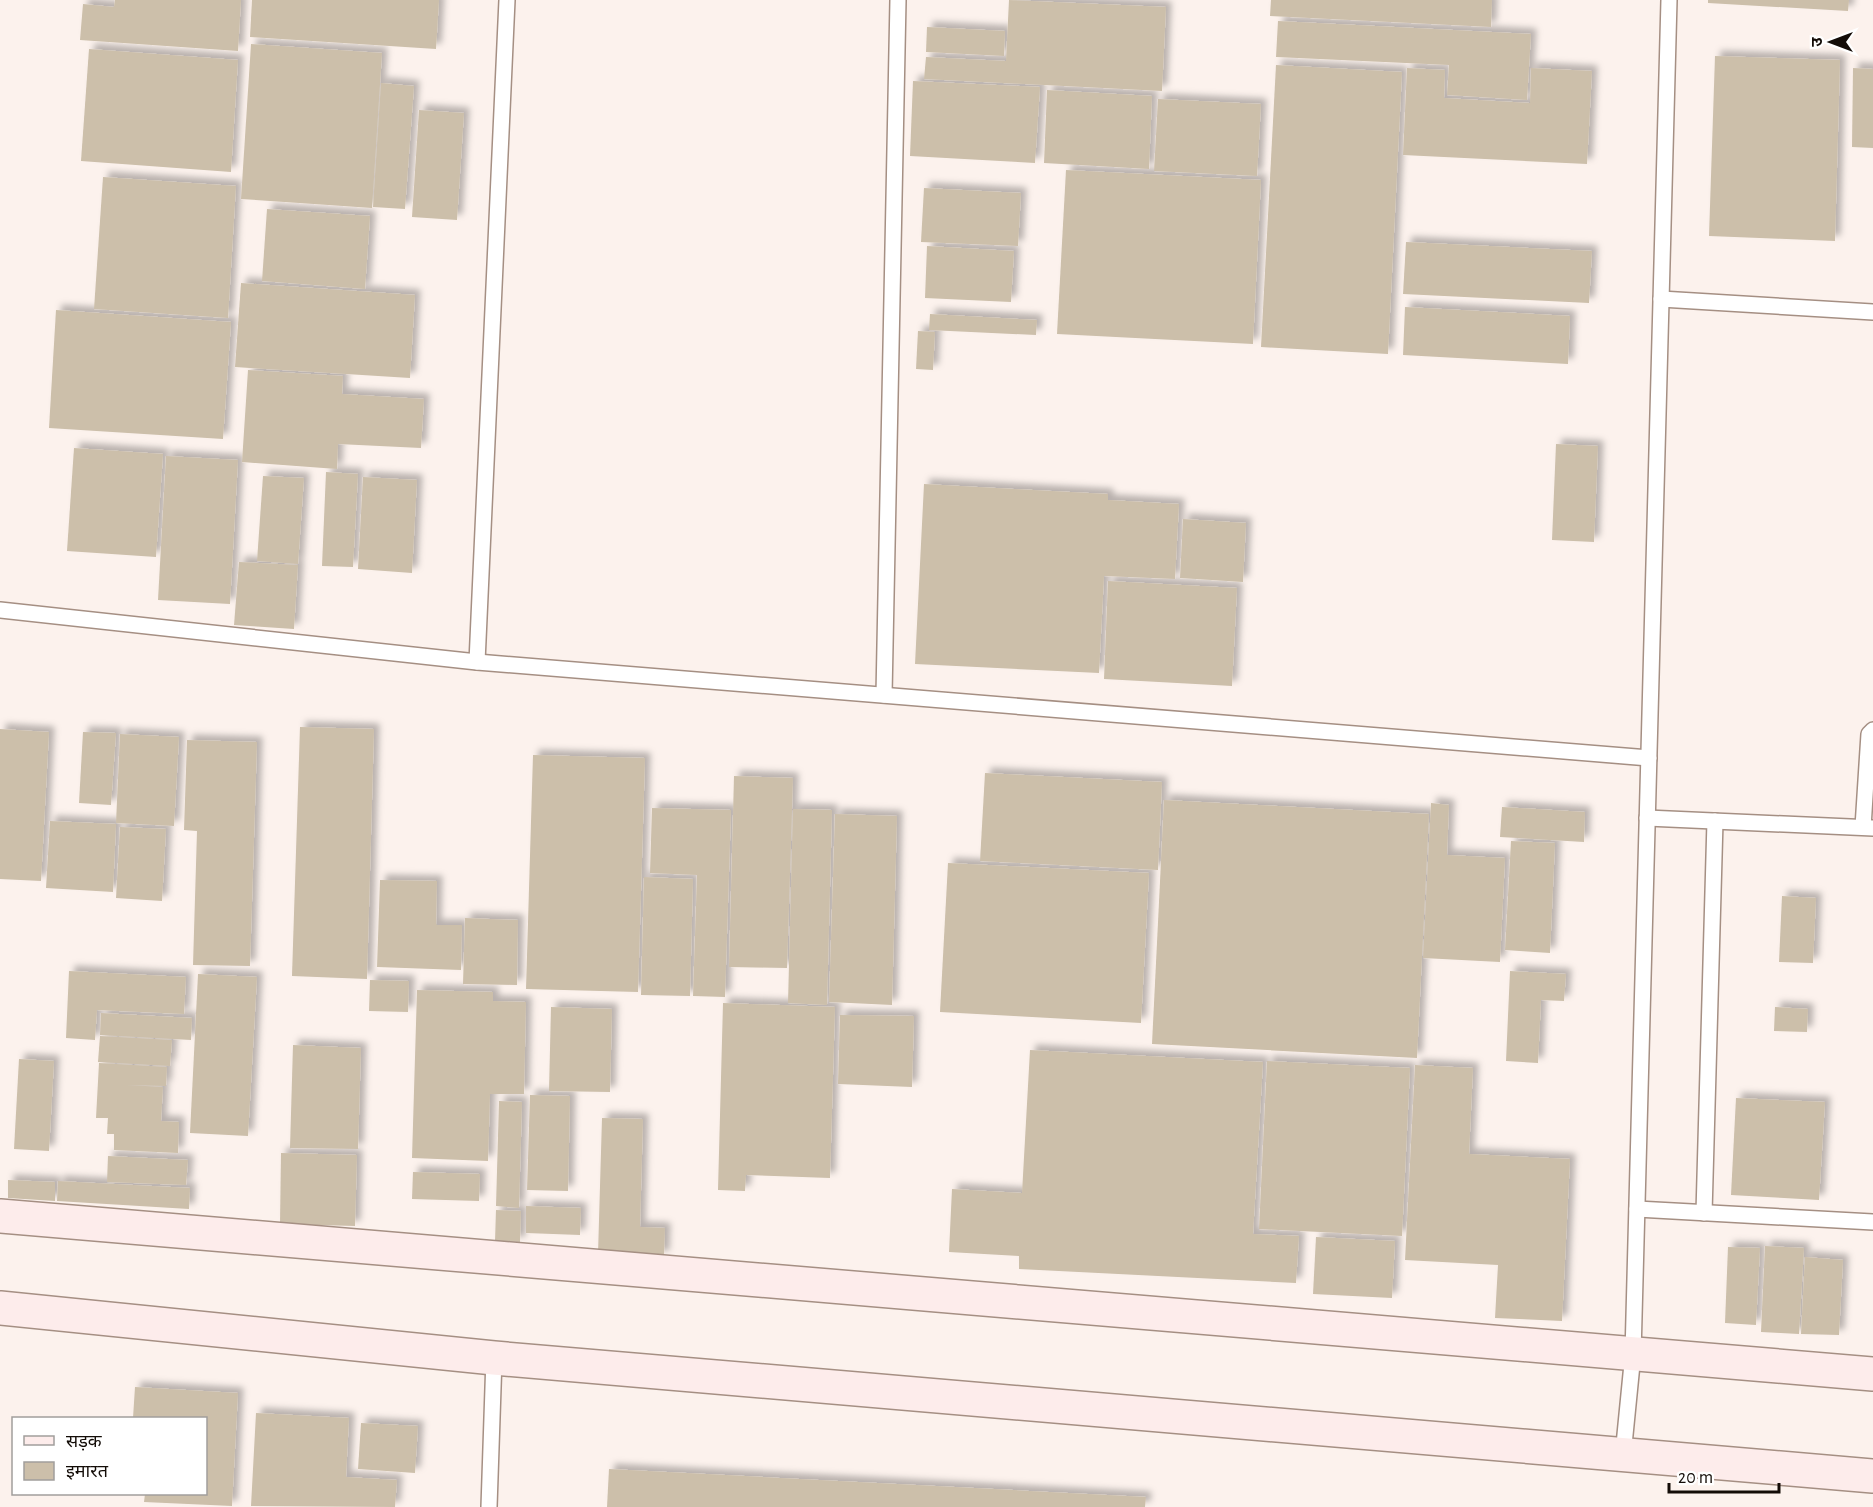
<svg xmlns="http://www.w3.org/2000/svg" width="1873" height="1507" viewBox="0 0 1873 1507" font-family="'Alegreya Sans','Noto Sans Devanagari',sans-serif">
<style>
.building{fill:#ccbfaa;filter:url(#shadow)}
.lines{fill:none;stroke-linecap:round;stroke-linejoin:round}
.lane-casing{stroke:#a58f83;stroke-width:18}
.secondary-casing{stroke:#a58f83;stroke-width:36}
.lane{stroke:#fff;stroke-width:15}
.secondary{stroke:#fdeceb;stroke-width:33}
</style>
<defs>
<filter id="shadow"><feDropShadow dx="5.5" dy="-5.5" stdDeviation="3" flood-color="#0004"/></filter>
</defs>
<rect width="100%" height="100%" fill="#fcf2ed"/>
<g class="building">
<path d="M115,0h126l-3,51 -158,-11 3,-36 31,3z"/>
<path d="M252,0h187l-3,49 -186,-12z"/>
<path d="M1009,0l157,7 -4,84 -238,-12 2,-22 80,4z"/>
<path d="M1271,0h221l-1,27 -221,-11z"/>
<path d="M1708,0h141l-1,11 -140,-8z"/>
<path d="M1278,21l253,13 -4,66 -80,-5 2,-30 -173,-8z"/>
<path d="M927,27l78,4 -1,25 -78,-4z"/>
<path d="M251,44l131,9 -10,155 -131,-9z"/>
<path d="M89,49l149,11 -7,112 -150,-11z"/>
<path d="M1715,56l125,4 -5,181 -126,-5z"/>
<path d="M1276,65l126,7 -14,282 -127,-7z"/>
<path d="M1407,68l38,2 -1,28 86,5 1,-35 61,3 -5,93 -184,-9z"/>
<path d="M1853,68l20,1v79l-21,-1z"/>
<path d="M913,81l127,6 -5,76 -125,-7z"/>
<path d="M381,83l33,3 -9,123 -32,-2z"/>
<path d="M1047,90l105,6 -3,73 -105,-6z"/>
<path d="M1158,99l103,5 -4,72 -103,-5z"/>
<path d="M419,110l45,3 -7,107 -45,-3z"/>
<path d="M1066,170l195,10 -8,164 -196,-10z"/>
<path d="M103,177l133,9 -8,132 -134,-9z"/>
<path d="M924,188l97,5 -3,53 -97,-4z"/>
<path d="M267,209l103,7 -5,73 -103,-8z"/>
<path d="M1406,242l186,9 -3,52 -186,-9z"/>
<path d="M927,246l87,5 -3,51 -86,-4z"/>
<path d="M241,283l174,12 -5,83 -175,-11z"/>
<path d="M1405,307l165,9 -2,48 -165,-9z"/>
<path d="M56,310l175,12 -8,117 -174,-11z"/>
<path d="M930,314l107,6 -1,15 -107,-5z"/>
<path d="M918,331l17,1 -2,38 -17,-1z"/>
<path d="M248,370l95,6 -1,18 82,5 -3,49 -83,-4 -1,25 -95,-7z"/>
<path d="M1556,444l42,2 -4,96 -42,-2z"/>
<path d="M74,448l89,6 -7,103 -89,-6z"/>
<path d="M166,456l72,4 -8,144 -72,-4z"/>
<path d="M326,472l32,2 -5,93 -31,-1z"/>
<path d="M263,476l41,2 -6,86 -41,-3z"/>
<path d="M363,477l54,3 -5,93 -54,-4z"/>
<path d="M924,484l184,10v6l71,4 -4,75 -71,-3 -5,97 -184,-9z"/>
<path d="M1183,519l63,4 -3,59 -63,-4z"/>
<path d="M239,562l59,3 -4,64 -60,-4z"/>
<path d="M1108,581l129,7 -5,98 -128,-7z"/>
<path d="M300,727l74,2 -7,250 -75,-3z"/>
<path d="M0,729l49,3 -8,149 -41,-2z"/>
<path d="M83,732l33,1 -5,72 -32,-2z"/>
<path d="M120,734l59,3 -5,89 -58,-3z"/>
<path d="M187,740l70,2 -7,224 -57,-1 4,-134 -13,-1z"/>
<path d="M533,755l112,3 -7,234 -112,-3z"/>
<path d="M985,773l177,9 -4,88 -178,-9z"/>
<path d="M734,776l59,2 -6,190 -58,-1z"/>
<path d="M1164,800l265,14 -12,244 -265,-14z"/>
<path d="M1431,803l18,2 -2,50 58,3 -5,104 -77,-4z"/>
<path d="M1502,807l83,5 -1,30 -84,-5z"/>
<path d="M652,808l79,2 -6,187 -32,-1 4,-121 -47,-2z"/>
<path d="M793,809l39,1 -5,195 -39,-2z"/>
<path d="M835,814l62,2 -5,189 -63,-3z"/>
<path d="M50,821l66,3 -3,68 -67,-4z"/>
<path d="M120,827l46,2 -4,72 -46,-3z"/>
<path d="M1511,841l44,2 -5,110 -45,-3z"/>
<path d="M948,863l201,10 -8,150 -201,-11z"/>
<path d="M644,877l49,2 -3,117 -49,-1z"/>
<path d="M380,880l57,1 -1,44h26l-1,45 -84,-3z"/>
<path d="M1782,896l34,2 -3,65 -34,-1z"/>
<path d="M465,918l53,2 -1,65 -54,-1z"/>
<path d="M69,971l117,6 -2,37 -87,-4 -2,30 -29,-2z"/>
<path d="M1510,971l56,3 -2,27 -23,-1 -3,63 -32,-2z"/>
<path d="M198,974l59,3 -9,159 -58,-3z"/>
<path d="M370,980l39,1 -1,31 -39,-1z"/>
<path d="M417,990l76,2v9l33,1 -2,92h-34l-2,67 -76,-3z"/>
<path d="M723,1003l112,4 -5,171 -84,-3 -1,16 -27,-1z"/>
<path d="M551,1007l61,2 -2,83 -61,-1z"/>
<path d="M1775,1007l33,2 -1,23 -33,-1z"/>
<path d="M101,1013l91,5 -1,22 -91,-5z"/>
<path d="M840,1015l74,1 -2,71 -74,-3z"/>
<path d="M100,1036l72,4 -2,26 -72,-4z"/>
<path d="M293,1045l68,3 -3,101 -68,-1z"/>
<path d="M1030,1050l233,12 -10,172 46,2 -3,47 -277,-14v-13l-70,-4 3,-63 70,4z"/>
<path d="M19,1059l35,2 -5,90 -35,-2z"/>
<path d="M1267,1061l143,7 -8,168 -143,-7z"/>
<path d="M99,1063l68,4 -1,19 -39,-1 36,2 -2,34 18,1 -1,31 -64,-3v-16h-7l1,-16h-12z"/>
<path d="M1415,1065l58,3 -4,86 101,5 -8,162 -67,-3 3,-53 -93,-5z"/>
<path d="M530,1095l40,1 -2,95 -41,-1z"/>
<path d="M1736,1098l89,4 -6,98 -88,-5z"/>
<path d="M499,1101l23,1 -3,106 -23,-2z"/>
<path d="M602,1118l41,1 -3,108 25,1 -1,28 -66,-2z"/>
<path d="M281,1153l76,2 -2,71 -75,-2z"/>
<path d="M108,1156l80,4 -2,25 -79,-3z"/>
<path d="M413,1172l67,2 -1,27 -67,-2z"/>
<path d="M8,1180l47,2v19l-47,-3z"/>
<path d="M58,1181l132,7 -1,21 -132,-8z"/>
<path d="M526,1206l55,2 -1,27 -54,-2z"/>
<path d="M496,1210l25,1 -1,31 -25,-1z"/>
<path d="M1316,1237l79,4 -3,57 -79,-4z"/>
<path d="M1765,1246l39,2 -5,86 -38,-2z"/>
<path d="M1728,1247l32,1 -4,77 -31,-2z"/>
<path d="M1805,1257l38,3 -4,75 -38,-1z"/>
<path d="M135,1387l103,6 -6,113 -88,-4 1,-8h61v-76h-73z"/>
<path d="M256,1413l93,5 -3,59 51,3 -2,27 -144,-1z"/>
<path d="M361,1423l57,3 -3,47 -57,-4z"/>
<path d="M609,1469l537,28 -1,10h-538z"/>
</g>
<g class="lines">
<defs>
<g id="lane">
<path d="M1661,299l212,13"/>
<path d="M0,610l477,52 1172,96"/>
<path d="M477,662l30,-662"/>
<path d="M884,695l14,-695"/>
<path d="M1647,818l226,10"/>
<path d="M1863,827l6,-93 4,-4"/>
<path d="M1637,1209l236,13"/>
<path d="M1704,1213l11,-392"/>
<path d="M1623,1455l10,-101 36,-1354"/>
<path d="M489,1507l5,-149"/>
</g>
<g id="secondary">
<path d="M0,1216l1873,158"/>
<path d="M0,1308l494,50 1379,118"/>
</g>
</defs>
<use href="#lane" class="lane-casing"/>
<use href="#secondary" class="secondary-casing"/>
<use href="#lane" class="lane"/>
<use href="#secondary" class="secondary"/>
</g>
<rect x="12" y="1417" width="195" height="78" fill="#ffffff" stroke="#a19e9c" stroke-width="1.5"/>
<rect x="24" y="1436" width="30" height="9" fill="#fdeceb" stroke="#a19e9c" stroke-width="1.5"/>
<text x="66" y="1447" font-size="18" fill="#130c07">सड़क</text>
<rect x="24" y="1462" width="30" height="18" fill="#ccbfaa" stroke="#a19e9c" stroke-width="1.5"/>
<text x="66" y="1477" font-size="18" fill="#130c07">इमारत</text>
<g transform="translate(1831 42) rotate(270)" stroke="#ffffff" stroke-width="4.5" paint-order="stroke">
<path d="M0-4.5L10 22L0 15L-10 22Z" fill="#130c07"/>
<text y="-9" font-size="16" font-weight="bold" text-anchor="middle" fill="#130c07">उ</text>
</g>
<path d="M1669 1483v9h110v-9" fill="none" stroke="#130c07" stroke-width="3"/>
<text x="1678" y="1483" font-size="18" fill="#130c07" stroke="#ffffff" stroke-width="4.5" paint-order="stroke">20 m</text>
</svg>
